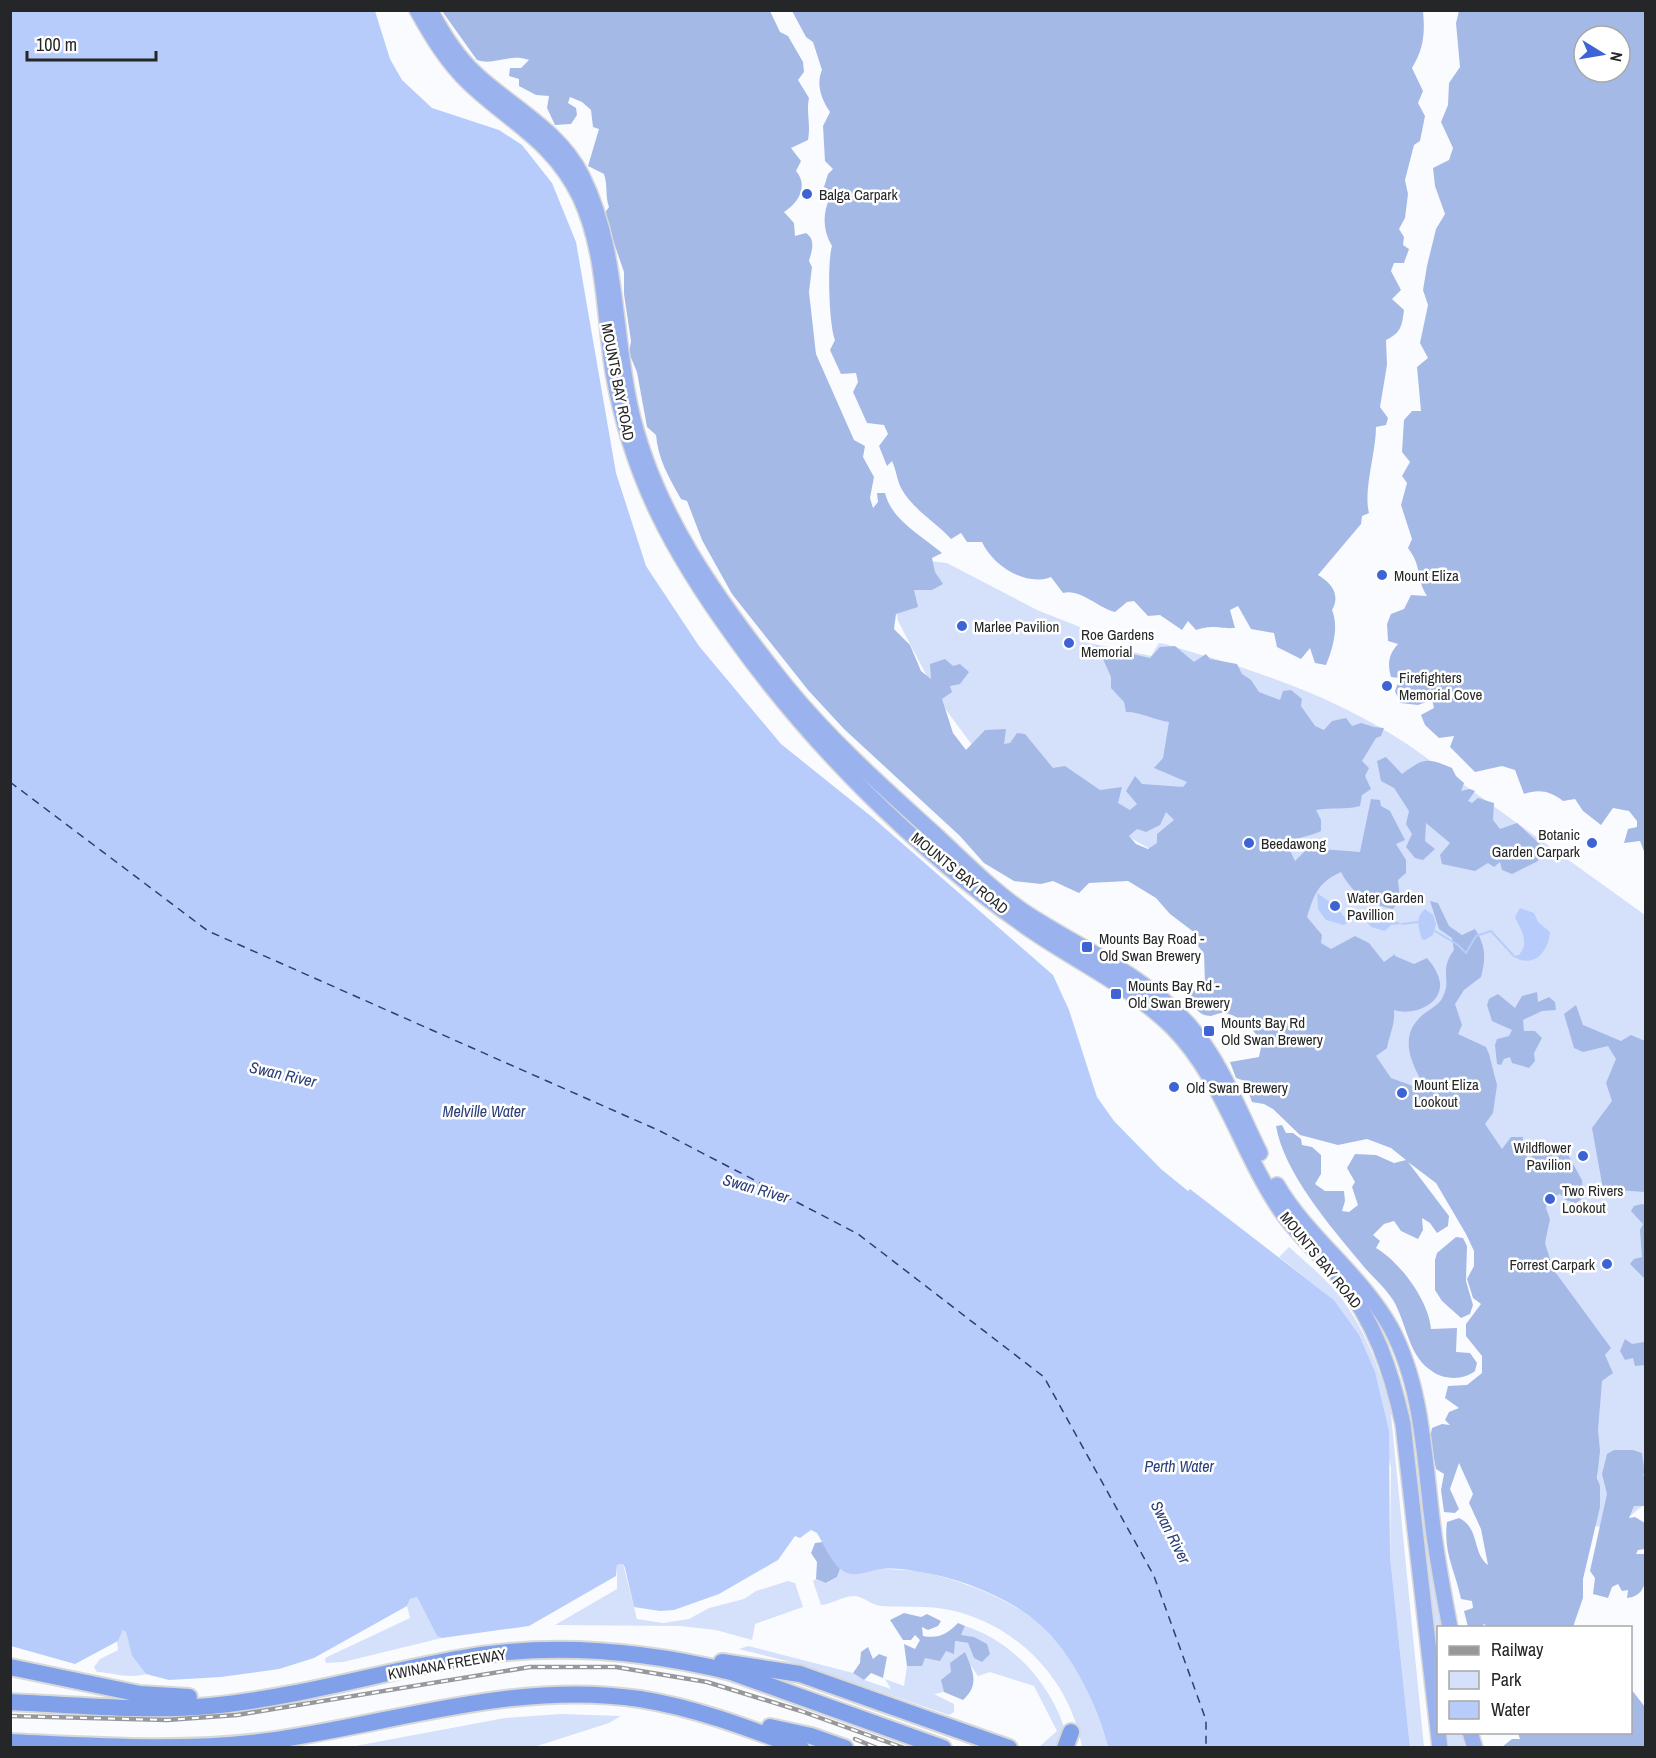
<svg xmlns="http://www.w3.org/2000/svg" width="1656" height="1758" viewBox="0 0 1656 1758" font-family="'Archivo Narrow',sans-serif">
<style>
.green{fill:#d5e0fa}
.forest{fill:#a5b9e7;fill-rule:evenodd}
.water{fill:#b8ccfb}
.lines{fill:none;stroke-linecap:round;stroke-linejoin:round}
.stream{stroke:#b8ccfb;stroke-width:2}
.ferry{stroke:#2a3f78;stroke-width:1.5;stroke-dasharray:8 6;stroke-linecap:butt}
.trunk-casing{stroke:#d8d8d8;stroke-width:18}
.motorway-casing{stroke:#d8d8d8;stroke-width:20}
.trunk{stroke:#9ab3ee;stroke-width:15}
.motorway{stroke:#81a0ea;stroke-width:16}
.rail-casing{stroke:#97989a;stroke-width:4.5}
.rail{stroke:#fff;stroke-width:2;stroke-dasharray:7;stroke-linecap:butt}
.poi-dot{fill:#3d63d4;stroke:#fff;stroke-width:2}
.labels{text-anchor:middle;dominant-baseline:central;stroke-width:5;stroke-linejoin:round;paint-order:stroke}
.poi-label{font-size:15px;fill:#252627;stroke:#fff;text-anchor:start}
.street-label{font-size:15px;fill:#252627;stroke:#fff}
.water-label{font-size:16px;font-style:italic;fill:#2a3f78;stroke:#fff}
</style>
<rect width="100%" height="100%" fill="#fafbfe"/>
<g class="green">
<path d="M930,561l17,2 90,47 43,17v14l71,15 8,-13 6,1c89,26 167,50 245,102l235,169 1,588c-18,14 -28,27 -52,23l5,-31 -3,-41 -186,-343 -239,-250 -196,-112 -34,-46 -43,-82 -3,-14z"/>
<path d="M1289,1247c14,13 29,25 41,38 31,33 47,77 60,120l34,342h-14l-20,-191 1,-89 -46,-151 -11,-16 -55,-43z"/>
<path d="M1410,1431l32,196 -4,1v54z"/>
<path d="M623,1564l14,55 26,4 26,-4 20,-11 35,-9 12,-8 32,-10 7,2 8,24 -48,17 -3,16 -36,-10 -36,-4 -125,-1 62,-36v-24z"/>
<path d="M840,1569c16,9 27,0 44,0 10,0 22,1 32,2 40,7 94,27 124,54 34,31 57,79 68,122h-26c-12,-67 -64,-122 -132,-137 -23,-5 -45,-2 -69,-4 -9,-1 -16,-8 -25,-10 -11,-1 -24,8 -35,9l-8,-24 3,-2 11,4 10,-6z"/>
<path d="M417,1597l20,39 5,2 -99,24 -17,1 -1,-5 85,-40 -3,-12 3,-7z"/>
<path d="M965,1626c48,15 87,59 101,107l-9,14h-18l18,-16 -23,-45 -44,-14 -12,4 -9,-13 -27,17 2,12 -10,2 20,10v8l-5,3 -147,-50 -63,-16 9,-3 105,27 11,7 27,9 -6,-10 19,7 3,-20h14l4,-9 21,-6 8,-10 14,2 6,15v-21l-14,-1z"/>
<path d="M123,1630l3,1 6,25 14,18c-18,5 -31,-1 -49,-2l-3,-5 6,-8 18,-9 -1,-8z"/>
<path d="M561,1714l60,2 -12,7 -75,24h-184l155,-29z"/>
<path d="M1444,1733h18l3,14h-19z"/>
</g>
<g class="forest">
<path d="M442,11h328l10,21 8,4 15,26 1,10 -6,8 11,18c-3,15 2,26 -1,42l-17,8 10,13 -5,10c13,15 2,32 -12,41l10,11 1,13 11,-3c10,7 6,17 3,28l3,6 -3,25 7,62 38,86 11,6 -2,11 11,20 -4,21 3,10 5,-6 -1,-9h8c7,28 36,42 57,60l-10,5 3,14 8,12 -11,6h-18l4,17 -22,7 -2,15 16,16 11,26 10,8 -1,-15 15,-5 8,7 7,-2 9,8 -9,12 -10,2 2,6 -10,7 11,34 13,17 19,-20 21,-1 -2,15 6,-1 7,-10 8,1 28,34 12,-2 35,24 22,-3 -4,16 12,7 7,-6 -11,-13 9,-15 7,8 41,3 4,-5 -33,-14 9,-10 6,-36c-15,-2 -28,-10 -43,-10l-2,-10 -13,-14v-11l-8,-18 -10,-3 3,-10 54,12 10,-11 15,-1 19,16 12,-8 4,5 27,5 5,10 9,6 8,12 21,8 3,-9 8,-1 11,9 -1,7 14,20 9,4 8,-9 14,-3 6,8 9,-3 13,4 10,1 -3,8 -5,2 -14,23 7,7 -4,8 6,13 -9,6 -2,11c-15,4 -29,1 -44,4l5,10v11c-12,6 -24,5 -34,14l8,16 13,-13 52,4 11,-53 9,1 1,6 9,5 15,29 -9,4 10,16v13l-8,7 2,20 -7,9c-24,-5 -40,-14 -52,-37 -23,10 -27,23 -34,45l15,18 -1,8 10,6 24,-13 14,7 15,19 11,-8v2l19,8 13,-6c6,7 12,16 13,25 2,23 -29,33 -46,27 1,16 -4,22 -7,38l-11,8 15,22 22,8 8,-6c-13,-23 -21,-48 4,-67 9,-7 15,-8 19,-19 7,-15 -5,-24 10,-44l-2,-12 -13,-9 -9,-28 8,2 11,23 13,9 13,-6c11,17 11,29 6,48l-17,13 -9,14 7,21 -4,9 28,13 3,7 8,31 -4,28 -8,11 17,25 9,-12h12l-1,10 6,12c15,-9 15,-20 34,-15l20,36 1,18 -7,5 -10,-3 -6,-6 -12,5 -2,9 4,11 -5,24 8,26 58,79 -6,7 8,18 -11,8 -4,49 2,21 -3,27 3,8v21l-17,72v19l-10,29 -83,1 -6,-4 -3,3h-13l-4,-16 9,-3 -1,-7 -11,-2c-6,-29 -18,-46 -14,-77l12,-4c21,10 13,35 29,47l-7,-36 -12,-26 4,-9 -14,-31 -9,26 9,20 -4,4 -11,-1 -3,-22 3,-16 -8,-5 -6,-30 2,-11 10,-4 8,1 -5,-5 4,-8 10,-4 -14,-10 3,-12 19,-1 15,-12v-17l-16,-20v-12l15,-20 -8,-6 -6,-19 7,-13v-15l-8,-17 -30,-51 -28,-21 41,54 -1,10 -11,7 -7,-10 -8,-5 1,12 -5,9 -17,-8 -7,-10 -10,3 -11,11 7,6 -4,7c24,14 53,53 55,81l26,-1 -1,24 14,1 7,10 -2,8c-13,10 -33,9 -46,-2 -21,-15 -23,-48 -36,-69 -9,-14 -22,-24 -33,-38 -29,-35 -76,-89 -84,-136l6,-1 4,8h7l8,6 1,6 10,2 9,8v19l-6,10 10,7h19l1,10 -3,10 7,1 9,-7 -6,-18 3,-5 -8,-14 8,-14 21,1 18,8 12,-3 -15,-12 -24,-9 -29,6 -38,-10 -27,-26 -9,-5 -12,-2 -3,-8 6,-4 -4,-7 -15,-5 -6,-16 29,-5 3,-15c-10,-13 -19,-25 -37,-29 -5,-1 -9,2 -14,3 -13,0 -18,-11 -24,-21l18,-12 -1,-29 -6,-8 1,-10 -29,-22 -14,-16 -28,-17 -39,2 -10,10 -26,-12 -12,3 -27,-3 -30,-18 -24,-27 -116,-107 -36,-39 -76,-96 -30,-54 -15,-39 -6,-2c-12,-21 -23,-40 -25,-64l-9,-8 -10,-55 -8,-19 2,-12 -7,-47v-22l-20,-58 5,-7c-4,-11 -1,-21 -5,-33l-16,-8 11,-37 -6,-2 -2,-17 -9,-8 -12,-5 -2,6 8,5 1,7 -6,9 -16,1 -8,-17 2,-12 -13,-1 -17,-9v-7l-10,-3 1,-8h11l8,-8c-21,-7 -35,6 -52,0zM1166,812l8,8 -17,14v9l-9,6 -12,-5 -7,-8 8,-7 9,3 14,-7z"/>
<path d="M792,11h631c2,22 1,37 -11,57l11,23 -5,12 7,13 -5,25 -6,4 -9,35 3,14 -3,24 -6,11 5,8 -1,8 6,4 -5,14h-10l-3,8 10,19 -9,9 12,11c-2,16 -3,23 -18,30l1,25 -7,42 8,11 -2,7 -10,2c0,26 -13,63 -7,86l-7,3 -1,8 -43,51c13,8 23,19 14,35 7,17 1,38 -6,55l-11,-2 -5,-15 -9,11 -24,-12 -3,-14 -23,-4 -13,-23 -8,4 5,18c-18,1 -20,-4 -39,2l-8,-9 -6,9 -22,-15 -12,1 -14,-15 -7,1 -12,10c-16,-4 -36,-24 -52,-19l-12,-16c-25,10 -58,-11 -69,-35h-15l-6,-9 -10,6c-16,-18 -38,-29 -50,-51 -4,-8 -5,-19 -9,-27l-5,5 -8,-20 9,-12 -4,-9 -17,-2 -14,-31 5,-10 -2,-9 -15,1 -11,-24 5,-10c-6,-15 -8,-78 -3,-94 -9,-15 -10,-33 -2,-48l-6,-11 4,-13 5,-5 -8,-8 -2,-35 7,-14c-9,-13 -14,-28 -8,-42l-9,-28 -7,-5z"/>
<path d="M1459,11h186v843l-5,-13 -16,2 4,-14 9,-2v-6l-8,-10 -16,-3 -12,17 -18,-14 -8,-12 -12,2c-13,-10 -24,-12 -39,-7l-9,-24 -13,-4 -27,6 -25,-25 4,-11 -15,2 -14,-13 -4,-10 13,-7 -2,-8 -14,5 -18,-2 -5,-12 5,-13 -9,-1c-4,-14 -2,-23 7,-33l-10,-3 -1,-17 4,-10 13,-5 7,-14 16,1c-12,-19 -4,-28 -19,-48l4,-9 -11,-34 6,-22 -5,-7 8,-14 -8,-10 2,-32 8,-9h9l-4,-44 11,-9 -8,-15 8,-38 -5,-15 4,-24 9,-37 9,-15 -10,-28 -2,-18 16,-8 4,-12 -12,-26 7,-17 1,-22 11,-16 -4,-44zM1584,36h36v36h-36z"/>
<path d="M1386,757l16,17c22,-16 24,-17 50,-6l4,8 8,7 -3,8 9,-2 5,2 -7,10 4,2 6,-5 16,5 -1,17 7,9 17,-6 23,21 -2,17 -26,13 -10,-4 -2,-8 -6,5 -6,-4 -13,8 -33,-7 -2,-9 10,-12 -24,-20 -1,18 10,8 -12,11 -8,-2 -9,-11 6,-13 -6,-10 3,-13 -15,-23 -13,-7 -4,-20z"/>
<path d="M1537,992l1,10 11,-5 6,5 1,8 -14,1 -19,9 1,11h11l7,7 -8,15 1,8 -6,7 -17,-5 -2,-6 -6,2 -3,6 -4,-1 -2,-19 2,-6 12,-3 3,-6 -20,-9 -5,-16 2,-6 9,-5 17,14 7,-12z"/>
<path d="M1576,1005l7,20 38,16 10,-6 14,6v151l-42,-3 -11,-61 20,-27 -6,-18 10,-24 -8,-13 -25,6 -9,-4 -10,-34z"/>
<path d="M1642,1204l3,1v74l-15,-15 4,-5 8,-2 -2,-27 3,-6 -12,-13 3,-5z"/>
<path d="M1456,1237l7,1 4,8 -1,35 7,24 -3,9 -9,4 -19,-17 -7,-11v-30l2,-7z"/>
<path d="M1625,1339l7,5 13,-2v23l-10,1 -2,-8 -8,2 -5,-9z"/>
<path d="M1614,1450h19l9,3 3,21 -3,1 3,1v30h-11l-5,12 6,-1 10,6v26l-7,1 -2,4h9c1,17 5,42 -18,44l1,-8 -6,1 -4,-7 -6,3 -4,11 -15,-4 2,-16 -5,-7 17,-77 -5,-20 5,-20z"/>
<path d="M823,1542l17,27 -3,8 -11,6 -10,-4 1,-17 -6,-9 4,-10z"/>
<path d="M904,1613l17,4 6,-3 14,7 -3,5 -10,4 -6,-3 1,9c16,3 24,-2 35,-13l7,3 -4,9 13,2 13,7 3,10 -8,8 -8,-4 -6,-15 -13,-2 -1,13 -8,-3 -6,10 -15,-3 -3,8h-15l-3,-22 11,5 5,-9 -5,-5 -4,5h-8l-13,-20z"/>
<path d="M868,1647l5,12 6,-5 8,3 -4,21 -12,-5 -7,7 -11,-7 7,-10 1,-11z"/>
<path d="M965,1652c7,18 16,32 -2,48l-19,-8 -3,-12 10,-8 -1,-9z"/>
<path d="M1631,1689l14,18v40h-143l10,-8h8l-2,-6 112,-1z"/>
</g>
<g class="water">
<path d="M10,11h365l15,48 12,21 30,28 67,22 23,15 30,38 24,59 40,231 30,93 53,80 82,98 91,73 181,158 16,35 28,87 17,24 47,48 27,22 2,-2 144,111 25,35 16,37 14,59 1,125 20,191h-302c-10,-41 -36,-94 -68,-122 -32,-29 -83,-48 -126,-54 -9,-2 -22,-3 -32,-2 -12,1 -24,8 -35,4 -14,-5 -23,-29 -30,-40l-6,-3 -11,8 -5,-2 -17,24 -59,34 -45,16 -14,1 -26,-4 -9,-39 -2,-4 -6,1 -1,11 -87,50 -87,12 -5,-2 -20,-39 -7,2 -3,7 -93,52 -35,11 -58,8 -52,3 -23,-6 -14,-18 -6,-24 -3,-2 -5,11 -43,23 -64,-18z"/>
<path d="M1317,893l20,14 8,11h9l-10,7 -18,-5 -8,-11z"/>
<path d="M1520,908l14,5 4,9 12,10c-2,22 -18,37 -38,24l7,-1c11,-14 2,-24 -4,-38z"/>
<path d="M1425,909l8,6 3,9 -3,11 -8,5 -3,-1c-4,-12 -7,-21 3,-30z"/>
<path d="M1376,913l26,11 -11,1 -6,6 -14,-4 -5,-6 -1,-6z"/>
</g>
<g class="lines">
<g class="stream">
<path d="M1354,918h11"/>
<path d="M1402,924l16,-2"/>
<path d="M1435,931l23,14 8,8 10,-17 15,-5 22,24"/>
</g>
<path class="ferry" d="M10,782l198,149 452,200 198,103 186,143 110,199 52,144v28"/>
<defs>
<g id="trunk">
<path d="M417,10c15,27 30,52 52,73 42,40 84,58 111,114 25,53 24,118 33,175 18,104 60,181 121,265 77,108 182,213 291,289 48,34 104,59 147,101 51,52 69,125 109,184 17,25 40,44 59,67 35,44 51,92 63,146l37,324"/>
<path d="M430,10c13,24 27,47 47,65 36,33 83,56 105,101 36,72 31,153 48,230 23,106 89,196 156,280 45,55 98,102 151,150 28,26 57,56 89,77 55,36 119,62 163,112 33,38 49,84 71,128"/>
<path d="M1277,1185c31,53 84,89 114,143 31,58 33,127 41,191 4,36 11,72 18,109"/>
<path d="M1470,1732l5,16"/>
</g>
<g id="motorway">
<path d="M722,1662l78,12 209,74"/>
<path d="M10,1667l130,27 49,3"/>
<path d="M10,1702c66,3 135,10 200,4 84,-8 164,-32 246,-47 91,-17 185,-9 275,13l212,76"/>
<path d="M770,1727l41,9 34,12"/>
<path d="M10,1742c86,4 173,10 258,-1 124,-17 247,-61 372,-42 56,9 108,29 161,49"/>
<path d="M1065,1748l6,-16"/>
</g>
</defs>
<use href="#trunk" class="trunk-casing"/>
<use href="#motorway" class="motorway-casing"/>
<use href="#trunk" class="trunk"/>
<use href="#motorway" class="motorway"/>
<defs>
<g id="rail">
<path d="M10,1716l157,4 70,-5 293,-48h86l91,15 94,29 103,37"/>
<path d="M855,1739l22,9"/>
</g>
</defs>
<use href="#rail" class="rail-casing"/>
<use href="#rail" class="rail"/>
</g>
<g class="poi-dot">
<circle cx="807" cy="194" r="6"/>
<circle cx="1382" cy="575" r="6"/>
<circle cx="962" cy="626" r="6"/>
<circle cx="1069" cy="643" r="6"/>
<circle cx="1387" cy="686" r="6"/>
<circle cx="1249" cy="843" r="6"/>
<circle cx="1592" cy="843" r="6"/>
<circle cx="1335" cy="906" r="6"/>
<rect x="1081" y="941" width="12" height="12" rx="3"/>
<rect x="1110" y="988" width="12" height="12" rx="3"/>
<rect x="1203" y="1025" width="12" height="12" rx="3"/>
<circle cx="1174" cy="1087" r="6"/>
<circle cx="1402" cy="1093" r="6"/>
<circle cx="1583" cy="1156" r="6"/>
<circle cx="1550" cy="1199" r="6"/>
<circle cx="1607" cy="1264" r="6"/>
</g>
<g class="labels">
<g class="poi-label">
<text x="819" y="194">Balga Carpark</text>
<text x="1394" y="575">Mount Eliza</text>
<text x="974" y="626">Marlee Pavilion</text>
<text x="1081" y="634">Roe Gardens<tspan x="1081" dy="17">Memorial</tspan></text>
<text x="1399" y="677">Firefighters<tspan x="1399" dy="17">Memorial Cove</tspan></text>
<text x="1580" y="834" text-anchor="end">Botanic<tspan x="1580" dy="17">Garden Carpark</tspan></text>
<text x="1261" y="843">Beedawong</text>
<text x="1347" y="897">Water Garden<tspan x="1347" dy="17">Pavillion</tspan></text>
<text x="1099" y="938">Mounts Bay Road -<tspan x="1099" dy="17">Old Swan Brewery</tspan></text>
<text x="1128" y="985">Mounts Bay Rd -<tspan x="1128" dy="17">Old Swan Brewery</tspan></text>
<text x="1221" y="1022">Mounts Bay Rd<tspan x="1221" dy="17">Old Swan Brewery</tspan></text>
<text x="1414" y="1084">Mount Eliza<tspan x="1414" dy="17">Lookout</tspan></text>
<text x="1186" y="1087">Old Swan Brewery</text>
<text x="1571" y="1147" text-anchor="end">Wildflower<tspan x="1571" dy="17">Pavilion</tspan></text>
<text x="1562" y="1190">Two Rivers<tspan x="1562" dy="17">Lookout</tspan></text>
<text x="1595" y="1264" text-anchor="end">Forrest Carpark</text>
</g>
<g class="street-label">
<text transform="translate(618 382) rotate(79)">MOUNTS BAY ROAD</text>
<text transform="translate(960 873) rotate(39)">MOUNTS BAY ROAD</text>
<text transform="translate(1321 1260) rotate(51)">MOUNTS BAY ROAD</text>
<text transform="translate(447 1664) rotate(-10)">KWINANA FREEWAY</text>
</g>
<g class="water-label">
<text transform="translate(283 1074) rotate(13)">Swan River</text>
<text x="484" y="1111">Melville Water</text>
<text transform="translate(756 1188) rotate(16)">Swan River</text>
<text x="1179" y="1466">Perth Water</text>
<text transform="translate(1171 1532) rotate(63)">Swan River</text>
</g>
</g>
<rect width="1656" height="1758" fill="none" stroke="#252627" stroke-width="24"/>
<rect x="1437" y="1626" width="195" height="108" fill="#ffffff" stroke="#a8a8a9" stroke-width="1.5"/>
<rect x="1449" y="1646" width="30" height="9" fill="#97989a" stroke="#a8a8a9" stroke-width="1.5"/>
<text x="1491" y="1656" font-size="18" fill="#252627">Railway</text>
<rect x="1449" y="1671" width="30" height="18" fill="#d5e0fa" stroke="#a8a8a9" stroke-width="1.5"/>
<text x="1491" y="1686" font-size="18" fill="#252627">Park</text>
<rect x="1449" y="1701" width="30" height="18" fill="#b8ccfb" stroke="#a8a8a9" stroke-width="1.5"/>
<text x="1491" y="1716" font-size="18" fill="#252627">Water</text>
<g transform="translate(1602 54) rotate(101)"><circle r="28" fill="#ffffff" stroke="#a8a8a9" stroke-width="1.5"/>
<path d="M0-4.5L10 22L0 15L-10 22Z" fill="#3d63d4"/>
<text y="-9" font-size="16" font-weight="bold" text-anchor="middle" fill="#252627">N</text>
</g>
<path d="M27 51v9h129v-9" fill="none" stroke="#252627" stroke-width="3"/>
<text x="36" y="51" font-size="18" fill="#252627" stroke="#ffffff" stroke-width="4.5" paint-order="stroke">100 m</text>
</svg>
